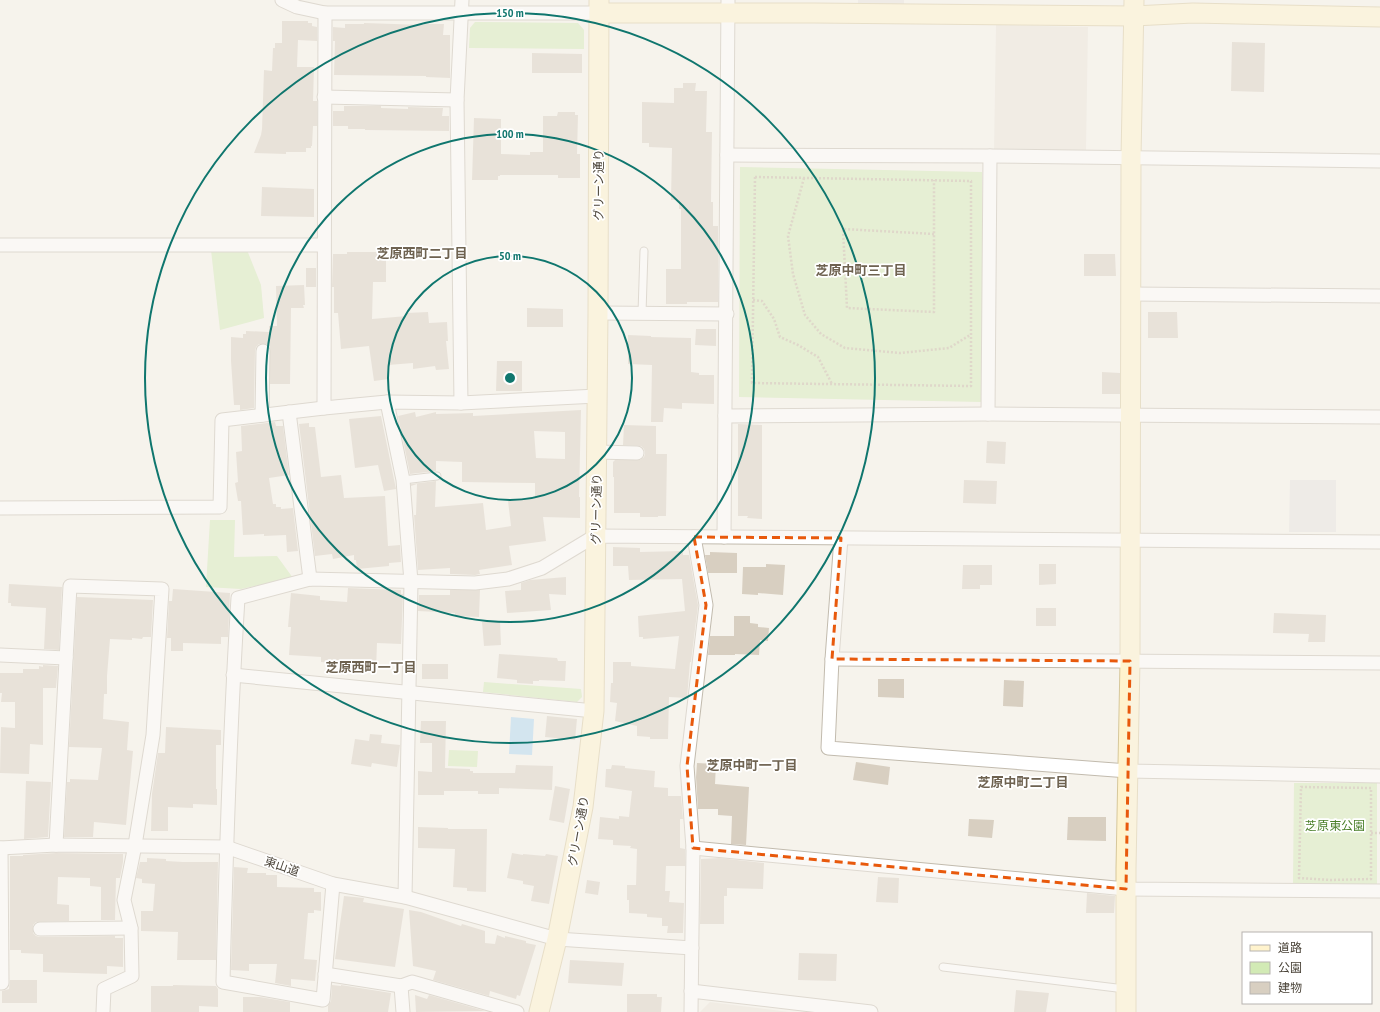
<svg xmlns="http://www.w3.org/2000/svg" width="1380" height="1012" viewBox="0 0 1380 1012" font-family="'PT Sans Narrow','Noto Sans JP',sans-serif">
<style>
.residential{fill:#eae5da}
.industrial{fill:#e6e2dd}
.green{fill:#d2eab5}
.parking{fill:#e5e3e0}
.water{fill:#a9d4f2}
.building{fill:#d8cfc1;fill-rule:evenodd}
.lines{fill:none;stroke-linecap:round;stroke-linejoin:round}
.lane-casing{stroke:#c2bbae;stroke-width:9}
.street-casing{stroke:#c2bbae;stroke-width:15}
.secondary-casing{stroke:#d6c79b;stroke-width:21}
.path{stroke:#c4b79f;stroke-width:2.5;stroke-dasharray:2 2;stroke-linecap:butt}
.lane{stroke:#fff;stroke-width:7}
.street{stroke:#fff;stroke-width:13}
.secondary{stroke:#fff3cd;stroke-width:19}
.marked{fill:none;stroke:#e8590c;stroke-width:3;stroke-dasharray:8 5;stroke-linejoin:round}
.ring{fill:none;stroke:#0f766e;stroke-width:2}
.labels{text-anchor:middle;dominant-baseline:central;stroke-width:3.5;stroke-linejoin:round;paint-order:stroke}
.street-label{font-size:12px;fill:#4b4439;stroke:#fff}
.park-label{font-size:12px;fill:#4a7f2a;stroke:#fff}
.neighbourhood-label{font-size:13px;font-weight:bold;fill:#6e6250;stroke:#fff}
.centre{fill:#0f766e;stroke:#fff;stroke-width:2}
.ring-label{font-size:12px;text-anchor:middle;font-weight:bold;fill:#0f766e;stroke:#fff;stroke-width:3.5;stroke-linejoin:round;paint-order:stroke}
</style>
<rect width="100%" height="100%" fill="#f6f3ec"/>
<g class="residential">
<path d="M996,25l92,2 -2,124 -92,-1z"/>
<path d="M710,1002l79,10h-89z"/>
</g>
<path class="industrial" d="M858,0h46v6l-46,1z"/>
<g class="green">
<path d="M475,22l103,1 6,7v19l-115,-1 1,-20z"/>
<path d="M740,167l242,5v230l-243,-5z"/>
<path d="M211,250h36l14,35 3,33 -44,12z"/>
<path d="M210,520h25l-1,37 43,-1 16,22 -52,11 -35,-2z"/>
<path d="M484,682l97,7 1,8 -5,5 -94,-10z"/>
<path d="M449,750l29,1 -1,16 -29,-1z"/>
<path d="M1294,783h83v102l-84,-1z"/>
</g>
<path class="parking" d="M1290,480h46v52h-47z"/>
<path class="water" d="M511,717l23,2 -2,36 -23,-1z"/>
<g class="building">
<path d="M282,21h26v2h4v3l5,1v14l-19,-1 -1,27h17l-1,34h4v25h-4l-1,20h-1v2h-5v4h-20v2l-32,-1 7,-18 1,-6 2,-59 8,1 1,-23h2v-5h7z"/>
<path d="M364,23l60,2v-1h20l-1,11h7v43l-24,-1v-1l-92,-1 1,-34h-2v-14l12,1v-4h19z"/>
<path d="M1232,42l33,1 -1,49 -33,-1z"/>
<path d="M532,53l50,1v19h-50z"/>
<path d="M683,83h13l-1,8h12l-1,41h6l-1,70h2v24h5v76h-31v2h-21v-35h15v-60h-2v-9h-8l1,-52 -23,-1v-4h-7v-41l32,1v-15h9z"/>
<path d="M344,106h37v2l27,1v-2l35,1 -1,8h7v15l-84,-1v-1h-17v-3h-15v-15h11z"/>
<path d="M558,112h17v3h3l-1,39h3v24h-22v-3h-58v1h-2v4h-26l2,-62 27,1v35l29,1v-3h13v-36h14z"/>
<path d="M262,187l52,2v28l-53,-1z"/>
<path d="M347,252h39v30h-13l-1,37 35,-3 -1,-3 22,-1 1,11 18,-1 1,19h-2l3,28 -13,1 -1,-4 -22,3v-6l-25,2 1,14 -15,2 -5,-35 -28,3 -3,-36h-4v-26h-2l1,-33h14z"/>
<path d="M1084,254h31l1,22h-32z"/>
<rect x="306" y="268" width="10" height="19"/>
<path d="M304,285l1,20h-2l1,3h-13l-1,76h-20v-37l-3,-3h-8l-3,3 -1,4 -1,57 -14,2v-5h-6l-3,-44v-24l12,1v-4h3v-3l23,1v-6h8l-1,-40z"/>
<path d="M527,308l36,1v18h-36z"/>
<path d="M1148,312h29l1,26h-30z"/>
<path d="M696,329h20v17l-21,-1z"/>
<path d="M628,335l23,1v1l40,1v34l8,1v2h15v29l-32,-1v6l-18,-1 -1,14h-12l1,-57 -24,-1z"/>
<path d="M497,361h25v30h-26z"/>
<path d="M1102,372l18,1v21h-18z"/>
<path d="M581,410l-2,87h1v21l-37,-1 3,24 -37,5 3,19 -33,5 1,4 -5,1 -25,-1v-6l-32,2 -4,-55h2l1,-31 -6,2v-2l25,-3 -1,26 48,-4 3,27 25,-4 -3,-25 27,-3v-15l-73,-1v-20l-26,-1v10l-26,3 -12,-58 17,-4 1,5 20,-5v2l37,-1v3zM534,431l31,1v27l-29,-1z"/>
<path d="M381,416l15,73 -12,2 -6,-26 -23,3 -6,-49z"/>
<path d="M275,422l1,4h7l6,49 -20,3 4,26h3v3h5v2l12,-1 5,43 -11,1 -1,-17 -22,1v-2l-21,1 -2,-34h-3l-3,-18 3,-1 -2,-30 6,-1 -1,-25z"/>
<path d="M309,423v4h6l6,50 20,-2 3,23 41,-2 3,50 12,-1 1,17 -12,1v3l-32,3 -1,-9h-2v-5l-21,4 -1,-5 -17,2 -16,-132z"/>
<path d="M738,424l24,1v94l-15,-1 1,-2h-10z"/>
<path d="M624,425l32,1v28h11l-1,62h-8v1h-18v-4h-26v-36h-1v-15l2,-2h25l4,-3 1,-3 -1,-5 -3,-3 -18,-1z"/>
<path d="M987,441l19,1 -1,22 -19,-1z"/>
<path d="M964,480l33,1 -1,23 -33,-1z"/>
<path d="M613,547l27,1v4l43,-1v4h6l9,50 -7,57h-1l-3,36 -18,-1 -1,42h-18v-2l-13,-1v-10l-22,-5 2,-18 -7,-1 1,-19h2v-21h18v4l44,3 4,-33 -36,3v-2h-4l-1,-21 47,-5 -3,-32 -53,1 -1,-14h-15z"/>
<path d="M710,552l27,1v20h-29l-3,-18h5z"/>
<path d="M766,564l19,1 -2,30 -25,-2v2l-16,-1 1,-27h23z"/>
<path d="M1039,564h17v20l-17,1z"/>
<path d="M963,565h29v20h-12v4h-18z"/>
<path d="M566,577v18l-17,-1 2,16 -44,3 -2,-22 16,-1v-7l9,-3z"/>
<path d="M9,584l53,3 -3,63 -15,-1 2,-41 -35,-2v-3h-3z"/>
<path d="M348,588l53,2v4h2l-2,50 -24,-1 -1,27 -16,-1v-4l-39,-3v-5l-32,-2 2,-28h-3l3,-34 29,3v4l27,2z"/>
<path d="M173,589l57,4 -2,44h-7v7l-38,-1v8h-12v-13h-4l2,-37h3z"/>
<path d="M450,590h30l-1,27 -24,-1v-3l-37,-2 1,-16h31z"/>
<path d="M77,597l76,3 -2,37h-8l-1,2 -10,-1v2l-22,-1 -3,37v18h-3l-1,25 26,3 -2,28 6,1 -7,74 -32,-3 -1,15h-29l3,-55h3v-3l28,1 4,-32 -33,-1z"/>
<rect x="1036" y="608" width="20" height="18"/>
<path d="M1274,613l52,2 -1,27h-17l1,-8 -36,-1z"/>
<path d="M734,616h16v7l8,1v3l11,1 -1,13 -8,-1 -1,15 -24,-1v1h-27l2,-19h24z"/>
<path d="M500,621l1,24 -17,1 -2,-24z"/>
<path d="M499,654l58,4 1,3h8l-1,20 -26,-1v1h-6v3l-16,-1v-3l-20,-2z"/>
<rect x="422" y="664" width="26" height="15"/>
<path d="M43,665l15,1 -2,22h-13v57l-13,-1 -1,30 -29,-1 1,-46 14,1v-26h-14l1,-9h-2v-20h23v-4h16v-3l4,1z"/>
<path d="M878,679h26v19l-26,-1z"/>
<path d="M1004,680l20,1 -1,26 -20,-1z"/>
<path d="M547,716l30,3 -2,21 -30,-3z"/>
<path d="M421,721h25l-1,47 25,1v2h3v2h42l1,-8 37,1 -1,24 -53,-2v6h-21v-3h-34v4h-26v-24l14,1v-29h-12z"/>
<path d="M166,727l55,3v15h-5v44h1v16l-24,-1v4l-25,-1v24h-17l1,-37 6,-41h7z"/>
<path d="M370,734l12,1 -1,8 19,2 -3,22 -25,-4 -1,4 -20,-3 4,-25 14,2z"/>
<path d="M856,762l34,5 -2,18 -35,-5z"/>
<path d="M697,763l19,1 -1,20 34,3 -3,58 -15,-1 1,-28 -14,-1v-6h-20l-2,-32z"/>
<path d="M612,765l13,1v2l30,3 -1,16 14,1v8h13l2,23h-3v29l5,1v17h-19l-1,25h5l-1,11 15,1 -1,30h-16l1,-7h-6v-8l-15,-1v-3l-18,-1v-13h-2v-15h9l1,-36 -7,-1 1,-2 -18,-1v-5l-15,-1 2,-22 19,2v-3l10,1 3,-26 -27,-4 1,-18h5z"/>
<path d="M26,781l25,1 -3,55 -24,2z"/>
<path d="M555,786l15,3 -6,34 -15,-3z"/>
<path d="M1068,817h38v24l-39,-1z"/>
<path d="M969,819l25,1 -2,18 -24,-2z"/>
<path d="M418,827l30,1v1h39l-1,63 -19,-1v-3l-14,-1 2,-38 -37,-1z"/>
<path d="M56,853l67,1v8l-3,16h-4l-1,42h-14v-33l-11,-1v-8l-32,-1 -1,27 12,1v16l-33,1 -3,3v8l3,3 4,1 75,-1v2h8v29l-16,-1v8l-64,-2v-18l-22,-1v-3h-11v-94h13v-1z"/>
<path d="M512,853l11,2v-1l22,2 1,-2 12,2 -9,48 -18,-3 3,-15 -11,-2v-3l-16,-3z"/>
<path d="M147,858l19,1v2l17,1h35l-2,98h-39l1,-28 -37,-1v-20h12l2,-27 -13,-1v-4l-6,-1 4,-16h7z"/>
<path d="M719,858l45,5 -1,26 -36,-1v8h-3v28h-24l1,-65z"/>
<path d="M234,867l14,1 -1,5h19v2h11v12l37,1v4h7v19l-7,-1v3h-6l-4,46 13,1 -2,21 -24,-2v7l-16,-3 2,-19h-28v7l-18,-1z"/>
<path d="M878,877l21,1 -1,25 -22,-1z"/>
<path d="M587,880l13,2 -2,13 -13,-2z"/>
<path d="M1087,893l28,3 -1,17h-28z"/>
<path d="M344,896l20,2 -1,4 41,7 -9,58 -60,-8z"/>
<path d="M409,910l12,2 40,14 1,-2 23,7v12l10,1 2,-9 8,3v-2l21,5v2l10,2 -16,51 -3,-1 -1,4 -26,-8 -1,5 -56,-16 3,-9 -23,-5z"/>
<path d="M799,953l38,1 -1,27 -38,-1z"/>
<path d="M570,960l54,3 -2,23 -54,-3z"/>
<path d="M10,980h27v23h-35v-12l7,-2z"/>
<path d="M173,985l43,1 2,3v18l-19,-1v6h-48v-26h22z"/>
<path d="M332,985l9,1v-1l50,8 -3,19h-60v-6l3,-5z"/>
<path d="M1016,990l33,3 -3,19h-32z"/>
<path d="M627,994h30v3h5l-1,15h-34z"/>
<path d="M415,995l12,4 2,-4 56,16 -69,1z"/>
<path d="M243,997h17l30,5v10h-47z"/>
</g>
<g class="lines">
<defs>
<g id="lane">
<path d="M642,313l2,-62"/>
<path d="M403,480l34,-4"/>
<path d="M943,967l182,22"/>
</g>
<g id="street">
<path d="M282,0l15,7 28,6h274"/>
<path d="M324,97l133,3"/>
<path d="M727,155l263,1 390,5"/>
<path d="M0,245h319"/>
<path d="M1131,294l249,2"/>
<path d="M598,313l129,1"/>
<path d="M387,402l16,78 8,102 -6,315"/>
<path d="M461,403l-4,-303 5,-100"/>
<path d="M324,408l1,-395"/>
<path d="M289,412l21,167"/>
<path d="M988,414l2,-258"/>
<path d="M262,415l1,-64"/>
<path d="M725,416l263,-2 392,3"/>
<path d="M597,452l40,1"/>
<path d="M0,508l220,-1 2,-87 102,-12 63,-6 74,1 136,-7"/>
<path d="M724,537l4,-537"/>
<path d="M841,538l-9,121 -4,89 300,23 252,5"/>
<path d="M0,655l66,3"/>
<path d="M832,659l548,4"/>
<path d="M233,675l361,36"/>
<path d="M56,845l14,-259 92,3 -9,146 -18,110 -11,55 7,28 1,48 -28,13 -1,23"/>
<path d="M0,848l56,-3 170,2 107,37 72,13 152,42 135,9"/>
<path d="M693,848l433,41 254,2"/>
<path d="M333,884l-10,116 -100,-18c3,-128 7,-256 15,-384l72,-19 165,4 33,-4 34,-11 53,-32 785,6"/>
<path d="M40,929l91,-1"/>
<path d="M325,974l76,12 11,-4 105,30"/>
<path d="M0,983h2l-1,-135"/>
<path d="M401,986l2,26"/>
<path d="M691,991l180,21"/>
<path d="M691,1012l2,-164 -6,-82 19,-161 -12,-68"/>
</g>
<g id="secondary">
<path d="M599,13h215l320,3 59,-3 187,4"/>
<path d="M539,1012l18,-73 26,-132 11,-96 4,-398 1,-313"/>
<path d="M1126,1012v-144l4,-207 1,-503 3,-158"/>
</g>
</defs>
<use href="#lane" class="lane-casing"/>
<use href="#street" class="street-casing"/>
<use href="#secondary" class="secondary-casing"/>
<g class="path">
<path d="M755,177l216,4v205l-219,-3z"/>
<path d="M804,178l-16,58 5,38 12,41 16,19 24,14 55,5 49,-5 21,-13"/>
<path d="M934,234l-91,-5 4,79 87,4v-132"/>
<path d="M753,300l9,1 12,18 6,18 18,8 20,12 14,27"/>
<path d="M1301,787l70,1v91l-40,1 -32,-2z"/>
<path d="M1371,833h9"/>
</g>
<use href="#lane" class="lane"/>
<use href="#street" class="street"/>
<use href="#secondary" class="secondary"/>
</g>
<path d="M0 0H1380V1012H0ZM694,537l147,1 -9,121 298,2 -4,228 -433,-41 -6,-82 19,-161z" fill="#f6f3ec" fill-opacity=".55" fill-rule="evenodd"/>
<path class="marked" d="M694,537l147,1 -9,121 298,2 -4,228 -433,-41 -6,-82 19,-161z"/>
<g class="ring">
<circle cx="510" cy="378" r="122"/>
<circle cx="510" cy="378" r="244"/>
<circle cx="510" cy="378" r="365"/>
</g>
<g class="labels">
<g class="street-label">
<text transform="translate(598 185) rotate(-90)">グリーン通り</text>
<text transform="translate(596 509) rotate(-89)">グリーン通り</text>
<text transform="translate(578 831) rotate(-80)">グリーン通り</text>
<text transform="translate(282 866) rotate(19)">東山道</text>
</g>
<g class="park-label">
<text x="1335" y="825">芝原東公園</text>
</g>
<g class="neighbourhood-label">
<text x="422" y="253">芝原西町二丁目</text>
<text x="861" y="270">芝原中町三丁目</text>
<text x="371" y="667">芝原西町一丁目</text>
<text x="752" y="765">芝原中町一丁目</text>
<text x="1023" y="782">芝原中町二丁目</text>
</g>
</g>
<circle cx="510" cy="378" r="6" class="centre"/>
<g class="ring-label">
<text x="510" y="17">150 m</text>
<text x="510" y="138">100 m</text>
<text x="510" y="260">50 m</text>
</g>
<rect x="1242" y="932" width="130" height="72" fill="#ffffff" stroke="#b7b4b0"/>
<rect x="1250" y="945" width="20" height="6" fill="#fff3cd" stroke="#b7b4b0"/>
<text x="1278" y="952" font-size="12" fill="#4b4439">道路</text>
<rect x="1250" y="962" width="20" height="12" fill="#d2eab5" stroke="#b7b4b0"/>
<text x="1278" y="972" font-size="12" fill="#4b4439">公園</text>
<rect x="1250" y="982" width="20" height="12" fill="#d8cfc1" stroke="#b7b4b0"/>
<text x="1278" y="992" font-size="12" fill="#4b4439">建物</text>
</svg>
